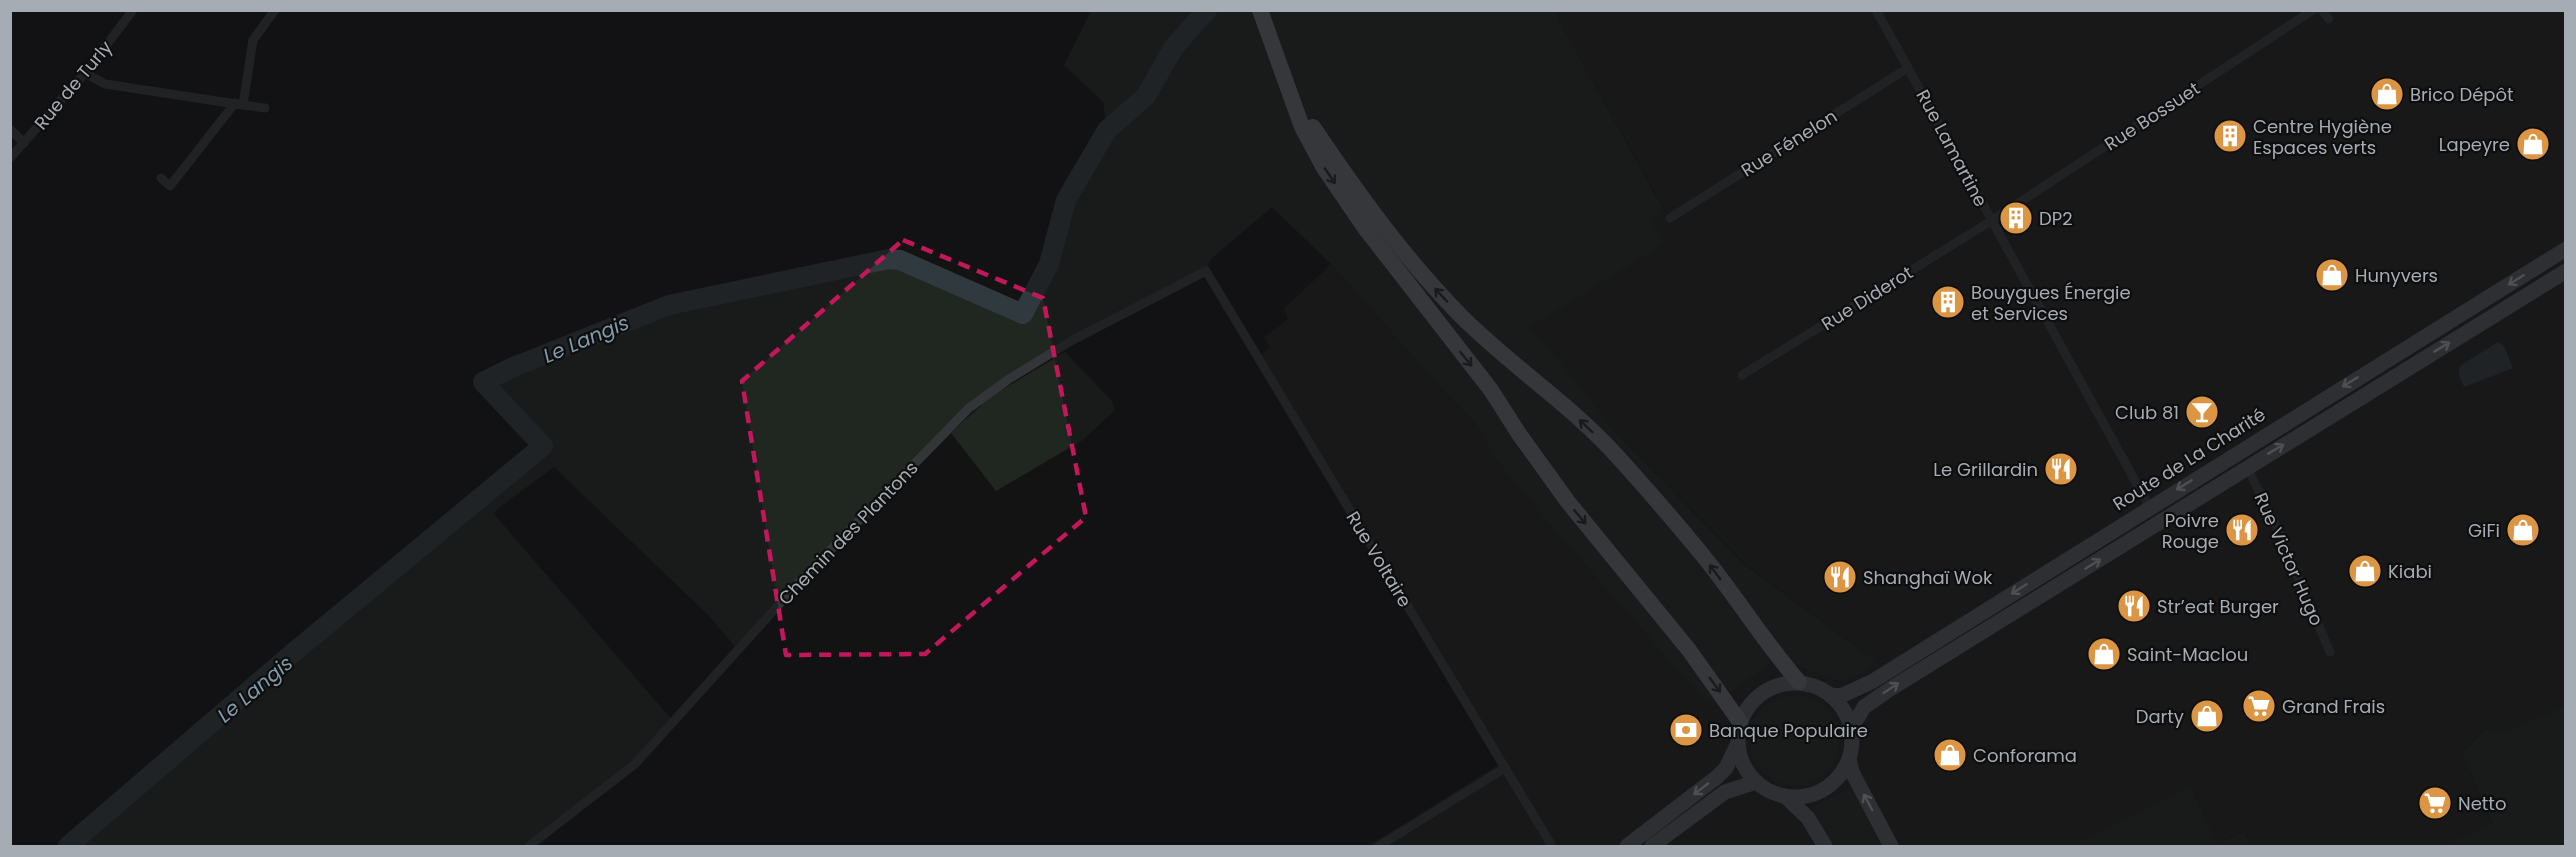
<svg xmlns="http://www.w3.org/2000/svg" width="2576" height="857" viewBox="0 0 2576 857" font-family="Poppins,sans-serif">
<style>
.built{fill:#1f1f21}
.green{fill:#202620}
.water{fill:#30393d}
.lines{fill:none;stroke-linecap:round;stroke-linejoin:round}
.river{stroke:#30393d;stroke-width:20}
.street{stroke:#343539;stroke-width:9}
.primary{stroke:#515357;stroke-width:15}
.highway{stroke:#616469;stroke-width:16}
.oneway{stroke:#232426}
.oneway2{stroke:#959aa1}
.marked{fill:none;stroke:#c2185b;stroke-width:4.5;stroke-dasharray:12 8;stroke-linejoin:round}
.labels{text-anchor:middle;dominant-baseline:central;stroke-width:4.5;stroke-linejoin:round;paint-order:stroke}
.street-label{font-size:18px;fill:#a6acb3;stroke:#0e0e0f}
.poi-label{font-size:18px;fill:#a6acb3;stroke:#0e0e0f;text-anchor:start}
.water-label{font-size:20px;font-style:italic;fill:#809caa;stroke:#0e0e0f}
</style>
<rect width="100%" height="100%" fill="#131314"/>
<path class="built" d="M1554,11h1011v695l-65,27 -15,-4 -23,24 30,72 -52,21h-190l-7,-14 -26,11 -27,-57 -115,58v2h-707l133,-83 -243,-406 12,-10 -6,-9 24,-19 -4,-10 47,-45 109,123 35,36 23,39 226,235 53,-39 53,21 10,2 16,-5 21,-14 -132,-98 -139,-142 -78,-94 123,-108 14,-9z"/>
<g class="green">
<path d="M1091,11h463l111,201 -14,8 13,24 -136,84 53,58 25,36 138,142 133,98 -21,14 -16,5 -10,-2 -53,-21 -60,45 -12,-2 -151,-172 -56,-67 -23,-39 -35,-36 -109,-123 -59,-57 -61,52 -5,12 -135,70 -83,52 -250,257 -28,-33 -156,-150 -54,40 -6,7 179,207 -38,43 -106,82h-461l226,-194 249,-205 -60,-65 28,-14 158,-63 220,-46 11,1 123,53 26,-49 17,-64 41,-70 -4,-28 -39,-37z"/>
<path d="M1065,352l46,48 4,10 -32,30 -87,51 -45,-58 39,-36z"/>
<circle cx="1794" cy="740" r="45"/>
<path d="M2565,706v140h-125l52,-22 -30,-71 24,-24 14,4z"/>
<path d="M1852,784l33,62h-55l-22,-37 32,-15z"/>
<path d="M2190,786l27,57 27,-11 6,14h-175l-1,-2z"/>
</g>
<path class="water" d="M2498,342l6,4 9,22 -49,19 -5,-12 1,-9z"/>
<g class="lines">
<path class="river" d="M68,846l226,-194 249,-206 -60,-64 28,-14 158,-63 220,-46 11,1 123,54 26,-50 17,-64 41,-70 39,-34 28,-49 33,-37"/>
<g class="street">
<path d="M1876,10l273,496"/>
<path d="M2322,10l7,9"/>
<path d="M85,73l20,11 138,21 10,-65 22,-30"/>
<path d="M243,105l22,3"/>
<path d="M10,129l14,14"/>
<path d="M10,158l75,-85 48,-63"/>
<path d="M161,178l9,8 65,-83"/>
<path d="M1670,218l238,-150"/>
<path d="M1742,375l249,-154 322,-211"/>
<path d="M2247,467l31,63 52,122"/>
<path d="M529,846l106,-82 166,-184 168,-172 40,-29 62,-38 135,-70 346,575"/>
<path d="M1379,846l126,-78"/>
</g>
<g class="primary">
<circle cx="1795" cy="740" r="57"/>
<path d="M1830,695l11,1 32,-15 693,-432"/>
<path d="M1851,729l13,-22 26,-18 676,-418"/>
<path d="M1849,759l3,13 39,74"/>
<path d="M1785,796l23,22 17,28"/>
<path d="M1627,846l90,-69 9,-9 11,-23"/>
<path d="M1652,846l73,-54 31,-10"/>
</g>
<g class="highway">
<path d="M1260,10l42,117 22,41 41,60 126,162 28,44 49,68 121,148 51,72"/>
<path d="M1313,127c45,67 92,132 148,189 50,50 109,88 156,140 28,31 56,63 83,96 35,42 63,89 99,130"/>
</g>
</g>
<defs><path id="oneway-shaft" d="M-6 0H5M1.5-3L5.5 0L1.5 3" fill="none" stroke-width="1.6" stroke-linecap="round" stroke-linejoin="round" transform="scale(1.5)"/></defs>
<g class="oneway">
<use href="#oneway-shaft" transform="translate(1330 176) rotate(56)"/>
<use href="#oneway-shaft" transform="translate(1441 295) rotate(-133)"/>
<use href="#oneway-shaft" transform="translate(1466 359) rotate(51)"/>
<use href="#oneway-shaft" transform="translate(1586 426) rotate(-136)"/>
<use href="#oneway-shaft" transform="translate(1580 517) rotate(50)"/>
<use href="#oneway-shaft" transform="translate(1715 572) rotate(-126)"/>
<use href="#oneway-shaft" transform="translate(1715 685) rotate(54)"/>
</g>
<g class="oneway2">
<use href="#oneway-shaft" transform="translate(2516 280) rotate(148)"/>
<use href="#oneway-shaft" transform="translate(2442 347) rotate(-31)"/>
<use href="#oneway-shaft" transform="translate(2350 382) rotate(148)"/>
<use href="#oneway-shaft" transform="translate(2276 449) rotate(-31)"/>
<use href="#oneway-shaft" transform="translate(2184 485) rotate(148)"/>
<use href="#oneway-shaft" transform="translate(2093 564) rotate(-32)"/>
<use href="#oneway-shaft" transform="translate(2019 589) rotate(148)"/>
<use href="#oneway-shaft" transform="translate(1891 688) rotate(-33)"/>
<use href="#oneway-shaft" transform="translate(1701 789) rotate(142)"/>
<use href="#oneway-shaft" transform="translate(1868 802) rotate(-118)"/>
</g>
<path d="M0 0H2576V857H0ZM903,240l140,58 43,219 -161,137 -139,1 -44,-274z" fill="#131314" fill-opacity=".55" fill-rule="evenodd"/>
<path class="marked" d="M903,240l140,58 43,219 -161,137 -139,1 -44,-274z"/>
<defs>
<symbol id="shop-disc" viewBox="-11 -11 22 22"><circle r="9.5" fill="#dc9643" stroke="#0e0e0f"/><path d="M-5-2.5h2.3a2.7 3.5 0 0 1 5.4 0H5L5.5 6h-11ZM-1.5-2.5h3a1.5 2.3 0 0 0-3 0Z" fill="#fff"/></symbol>
<symbol id="building-disc" viewBox="-11 -11 22 22"><circle r="9.5" fill="#dc9643" stroke="#0e0e0f"/><path d="M-4-6H4V6H1V3H-1V6H-4ZM-2.5-4.3h1.7v1.8h-1.7ZM.8-4.3h1.7v1.8H.8ZM-2.5-1h1.7V.8h-1.7ZM.8-1h1.7V.8H.8Z" fill="#fff"/></symbol>
<symbol id="bar-disc" viewBox="-11 -11 22 22"><circle r="9.5" fill="#dc9643" stroke="#0e0e0f"/><path d="M-6-5H6L.8 .8V4.5H3.5V6h-7V4.5H-.8V.8Z" fill="#fff"/></symbol>
<symbol id="restaurant-disc" viewBox="-11 -11 22 22"><circle r="9.5" fill="#dc9643" stroke="#0e0e0f"/><path d="M-5-6h1v4h1v-4h1v4h1v-4h1v5L-1.5 .5V6h-2V.5L-5-1ZM5-6V6H3V1.5H1.5Q1.5-4 5-6Z" fill="#fff"/></symbol>
<symbol id="supermarket-disc" viewBox="-11 -11 22 22"><circle r="9.5" fill="#dc9643" stroke="#0e0e0f"/><path d="M-6-5.5h2.5l.6 2H6L4.5 2H-2.5L-4.4-4H-6ZM-1.5 3.2a1.3 1.3 0 1 0 .1 0ZM3 3.2a1.3 1.3 0 1 0 .1 0Z" fill="#fff"/></symbol>
<symbol id="bank-disc" viewBox="-11 -11 22 22"><circle r="9.5" fill="#dc9643" stroke="#0e0e0f"/><path d="M-6-4H6V4H-6ZM0-2.3a2.3 2.3 0 1 0 0 4.6a2.3 2.3 0 1 0 0-4.6Z" fill="#fff"/></symbol>
</defs>
<g fill-rule="evenodd">
<use href="#shop-disc" x="2368" y="75" width="38" height="38"/>
<use href="#building-disc" x="2211" y="117" width="38" height="38"/>
<use href="#shop-disc" x="2514" y="125" width="38" height="38"/>
<use href="#building-disc" x="1997" y="199" width="38" height="38"/>
<use href="#shop-disc" x="2313" y="256" width="38" height="38"/>
<use href="#building-disc" x="1929" y="283" width="38" height="38"/>
<use href="#bar-disc" x="2183" y="393" width="38" height="38"/>
<use href="#restaurant-disc" x="2042" y="450" width="38" height="38"/>
<use href="#restaurant-disc" x="2223" y="511" width="38" height="38"/>
<use href="#shop-disc" x="2504" y="511" width="38" height="38"/>
<use href="#shop-disc" x="2346" y="552" width="38" height="38"/>
<use href="#restaurant-disc" x="1821" y="558" width="38" height="38"/>
<use href="#restaurant-disc" x="2115" y="587" width="38" height="38"/>
<use href="#shop-disc" x="2085" y="635" width="38" height="38"/>
<use href="#supermarket-disc" x="2240" y="687" width="38" height="38"/>
<use href="#shop-disc" x="2188" y="697" width="38" height="38"/>
<use href="#bank-disc" x="1667" y="711" width="38" height="38"/>
<use href="#shop-disc" x="1931" y="736" width="38" height="38"/>
<use href="#supermarket-disc" x="2416" y="784" width="38" height="38"/>
</g>
<g class="labels">
<g class="street-label">
<text transform="translate(73 85) rotate(-50)">Rue de Turly</text>
<text transform="translate(2152 116) rotate(-33)">Rue Bossuet</text>
<text transform="translate(1789 143) rotate(-32)">Rue Fénelon</text>
<text transform="translate(1952 148) rotate(62)">Rue Lamartine</text>
<text transform="translate(1867 298) rotate(-32)">Rue Diderot</text>
<text transform="translate(2189 459) rotate(-32)">Route de La Charité</text>
<text transform="translate(848 533) rotate(-46)">Chemin des Plantons</text>
<text transform="translate(1379 559) rotate(59)">Rue Voltaire</text>
<text transform="translate(2289 559) rotate(66)">Rue Victor Hugo</text>
</g>
<g class="poi-label">
<text x="2410" y="94">Brico Dépôt</text>
<text x="2253" y="126">Centre Hygiène<tspan x="2253" dy="21">Espaces verts</tspan></text>
<text x="2510" y="144" text-anchor="end">Lapeyre</text>
<text x="2039" y="218">DP2</text>
<text x="2355" y="275">Hunyvers</text>
<text x="1971" y="292">Bouygues Énergie<tspan x="1971" dy="21">et Services</tspan></text>
<text x="2179" y="412" text-anchor="end">Club 81</text>
<text x="2038" y="469" text-anchor="end">Le Grillardin</text>
<text x="2219" y="520" text-anchor="end">Poivre<tspan x="2219" dy="21">Rouge</tspan></text>
<text x="2500" y="530" text-anchor="end">GiFi</text>
<text x="2388" y="571">Kiabi</text>
<text x="1863" y="577">Shanghaï Wok</text>
<text x="2157" y="606">Str’eat Burger</text>
<text x="2127" y="654">Saint-Maclou</text>
<text x="2282" y="706">Grand Frais</text>
<text x="2184" y="716" text-anchor="end">Darty</text>
<text x="1709" y="730">Banque Populaire</text>
<text x="1973" y="755">Conforama</text>
<text x="2458" y="803">Netto</text>
</g>
<g class="water-label">
<text transform="translate(586 339) rotate(-23)">Le Langis</text>
<text transform="translate(255 689) rotate(-40)">Le Langis</text>
</g>
</g>
<rect width="2576" height="857" fill="none" stroke="#a6acb3" stroke-width="24"/>
</svg>
